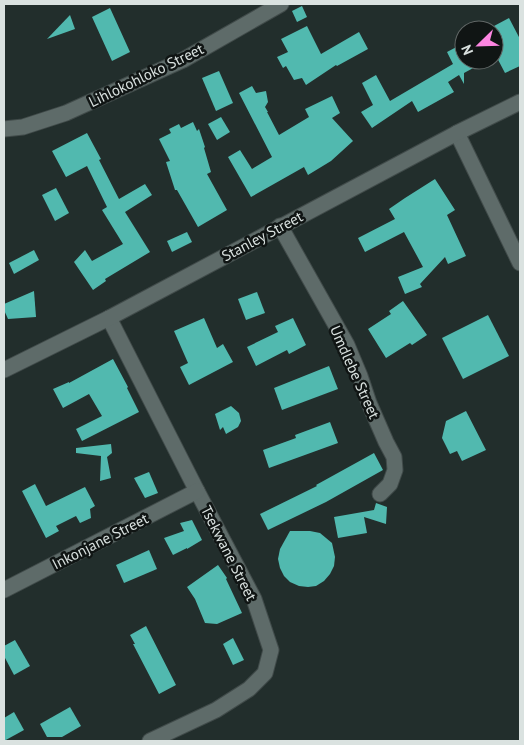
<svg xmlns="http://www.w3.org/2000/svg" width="524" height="745" viewBox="0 0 524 745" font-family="'PT Sans',sans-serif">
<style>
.building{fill:#51b9af}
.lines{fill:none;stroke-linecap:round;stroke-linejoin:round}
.minor-casing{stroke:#414b4a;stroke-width:17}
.minor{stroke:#5e6b69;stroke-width:15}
.labels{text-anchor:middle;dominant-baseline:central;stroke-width:5;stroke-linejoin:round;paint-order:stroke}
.street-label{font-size:15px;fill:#dae2e0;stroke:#101514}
</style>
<rect width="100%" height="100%" fill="#222e2c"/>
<g class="building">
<path d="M302,6l5,11 -10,5 -5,-11z"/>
<path d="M110,8l20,44 -18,9 -20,-44z"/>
<path d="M70,15l5,14 -28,10z"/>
<path d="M509,18l11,21v27l-15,7 -11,-21 7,-11 -7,-15z"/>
<path d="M307,26l14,28 38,-22 9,17 -31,17 -1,-1 -30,20 -4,-7 -8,2 -8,-14 -3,2 -6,-11 11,-5 -7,-13z"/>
<path d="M464,43v17h24l-24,13v11l-5,-9 -11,7 6,10 -36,20 -6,-11 -40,27 -11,-16 12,-7 -11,-22 14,-8 14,26 63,-37 -6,-12z"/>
<path d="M219,71l14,32 -17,8 -14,-33z"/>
<path d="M252,86l4,7 10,-2 2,11 -3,5 3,5h-1l12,23 30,-18 -4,-8 27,-13 8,17 -8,5 21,23 -22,20 -23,14 -4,-8 -53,30 -23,-40 12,-7 12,19 20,-12 -33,-64z"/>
<path d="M221,117l9,15 -13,8 -9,-16z"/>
<path d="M193,122l4,9 2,-2 6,18 -1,1 7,24 -4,2 20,36 -29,17 -21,-37h-2l-9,-28 4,-1 -11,-22 12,-6 -2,-4 10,-5 2,4z"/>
<path d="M87,133l14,26 -2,1 20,39 26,-15 7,11 -27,17 25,40 -45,27 1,2 -13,9 -19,-28 11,-12 7,11 31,-17 -21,-34 5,-3 -20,-41 -21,11 -14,-26z"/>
<path d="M435,179l20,31 -8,5 19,41 -18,8 -3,-7 -25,27 2,3 -17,7 -7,-17 25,-10 -19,-35 -39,20 -7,-14 37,-19 -6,-10 16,-11z"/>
<path d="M56,188l13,25 -14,8 -13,-26z"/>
<path d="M187,232l5,10 -20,10 -5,-11z"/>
<path d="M34,250l5,10 -25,14 -5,-11z"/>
<path d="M34,291l2,26 -28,2 -4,-9v-6z"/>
<path d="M257,292l8,21 -19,7 -8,-21z"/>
<path d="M403,301l24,34 -15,10 -2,-2 -24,15 -18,-29 23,-15 -2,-3z"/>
<path d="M488,315l21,41 -46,23 -21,-41z"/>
<path d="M204,318l13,30 6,-4 10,18 -44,23 -9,-18 8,-4 -14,-32z"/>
<path d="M293,318l13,27 -17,9 -2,-4 -31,16 -9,-19 31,-15 -3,-6z"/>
<path d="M113,359l15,28 -1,1 12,24 -57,29 -6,-12 26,-13 -13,-22 -26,14 -10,-19 16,-7v1z"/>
<path d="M329,366l9,23 -56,21 -8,-22z"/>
<path d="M231,406l8,7 2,8 -3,6 -12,7 -3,-7 -3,3 -5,-16z"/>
<path d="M466,411l20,39 -24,11 -5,-10 -7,3 -8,-16 4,-17z"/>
<path d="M330,422l8,21 -69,25 -6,-18 33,-12 -1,-3z"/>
<path d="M111,444l1,9 -5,4 4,21 -11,3 1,-25 -25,-3v-5z"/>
<path d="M374,453l9,17 -57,32 -58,28 -8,-16 57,-28 -1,-1z"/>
<path d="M149,472l9,21 -13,5 -11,-20z"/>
<path d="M35,484l11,22 39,-19 10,19 -5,3 1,9 -11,5 -4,-7 -20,10 3,5 -13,7 -24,-47z"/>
<path d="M376,503l11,4 -1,17 -22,-7 3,16 -29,5 -4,-21 40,-7z"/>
<path d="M192,520l10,20 -15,9v-1l-14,7 -9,-17 20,-7 -4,-8z"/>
<path d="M290,531h20l10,2 12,10 3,14 -1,9 -4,8 -6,7 -8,5 -8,1 -9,-1 -9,-4 -6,-6 -4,-8 -2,-9 2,-10z"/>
<path d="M149,550l8,19 -33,14 -8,-18z"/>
<path d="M218,565l9,13 -1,1 16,34 -25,11 -12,-1 -10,-24 -8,-12z"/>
<path d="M146,626l30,59 -17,9 -26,-50h2l-5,-9z"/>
<path d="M233,638l11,22 -11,5 -10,-21z"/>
<path d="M15,640l15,26 -16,9 -10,-19v-10z"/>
<path d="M70,707l11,19 -19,11h-15l-7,-13z"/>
<path d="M14,712l10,18 -20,11v-23z"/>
</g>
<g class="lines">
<defs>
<g id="minor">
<path d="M4,129l19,-2 43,-14 117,-53 98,-56"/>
<path d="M457,133l63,130"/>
<path d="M280,226l67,119 13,31 9,27 17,39 8,15 1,13 -5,14 -10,10"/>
<path d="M109,318l88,173 57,108 17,51 -6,23 -16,16 -33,21 -66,31"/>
<path d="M4,370l105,-52 348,-185 63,-31"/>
<path d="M4,590l193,-99"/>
</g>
</defs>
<use href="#minor" class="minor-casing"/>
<use href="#minor" class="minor"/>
</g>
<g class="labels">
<g class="street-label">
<text transform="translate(146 75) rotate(-26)">Lihlokohloko Street</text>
<text transform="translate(262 236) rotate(-28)">Stanley Street</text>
<text transform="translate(355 372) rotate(66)">Umdlebe Street</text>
<text transform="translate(100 541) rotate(-27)">Inkonjane Street</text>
<text transform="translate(229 553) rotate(63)">Tsekwane Street</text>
</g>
</g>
<rect width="524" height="745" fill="none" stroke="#dae2e0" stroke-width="10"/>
<g transform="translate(479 45) rotate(247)"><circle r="24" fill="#101514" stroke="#616766"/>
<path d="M0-4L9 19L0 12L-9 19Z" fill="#fd86e2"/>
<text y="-8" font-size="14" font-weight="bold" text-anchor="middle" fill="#dae2e0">N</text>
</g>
</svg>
